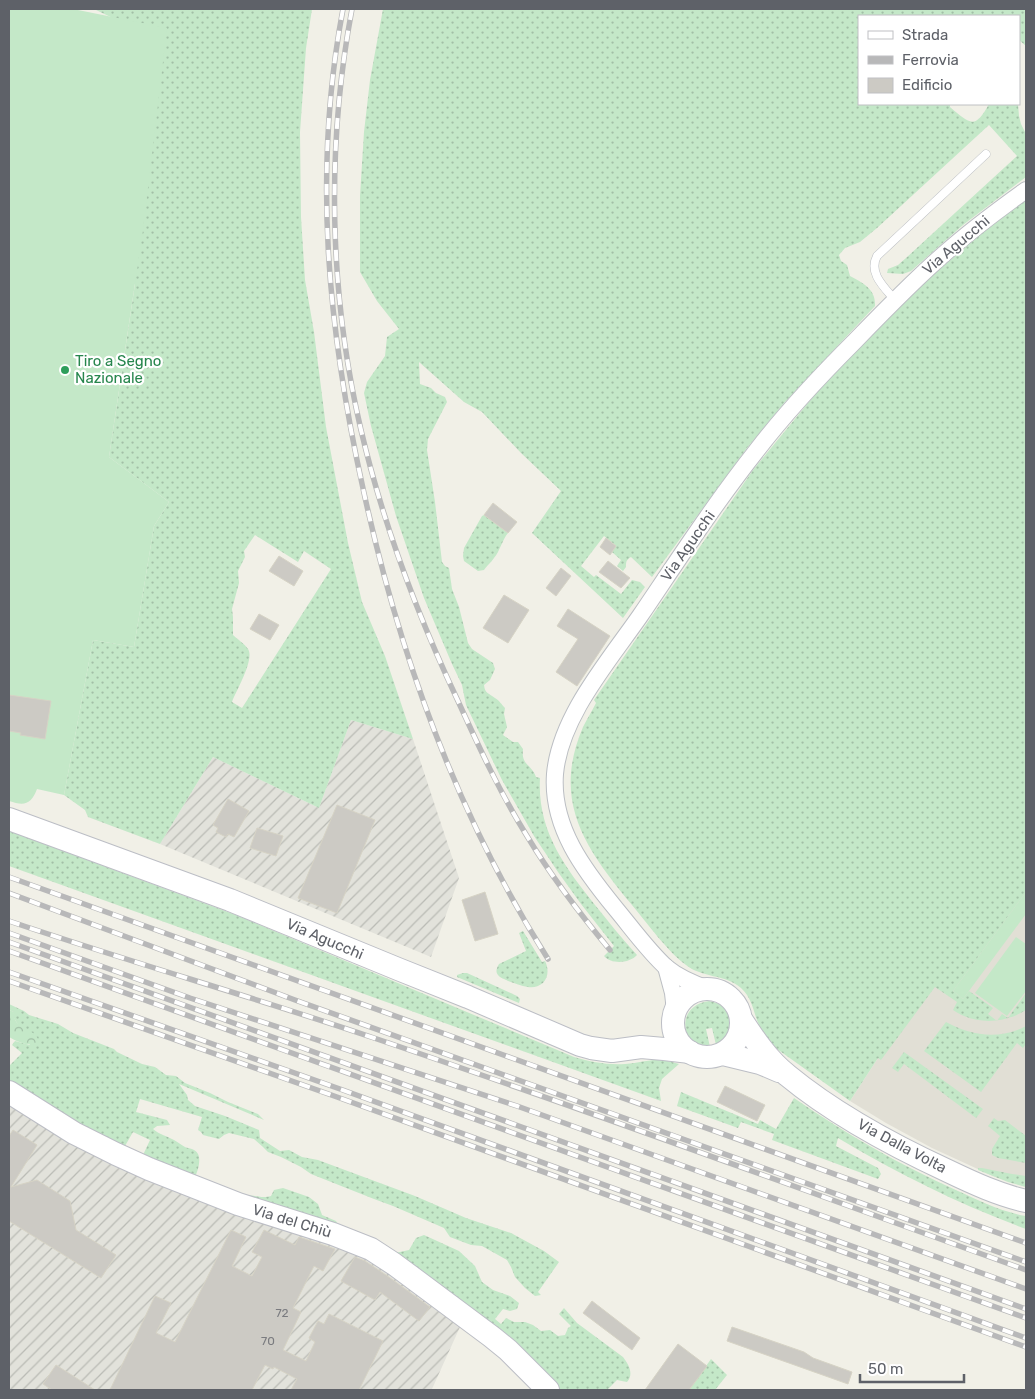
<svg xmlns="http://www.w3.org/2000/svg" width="1035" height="1399" viewBox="0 0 1035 1399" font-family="Rubik,sans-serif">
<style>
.industrial{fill:url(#industrial-furrows)}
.education{fill:#e1dfd5}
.grass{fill:url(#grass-dots);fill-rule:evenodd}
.forest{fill:url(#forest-crowns)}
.garden{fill:#c4e8c8}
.building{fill:#cccac4;stroke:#d6d3c5}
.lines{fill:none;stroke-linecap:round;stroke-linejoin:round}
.lane-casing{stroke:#bbbec3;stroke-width:9}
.street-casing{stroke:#bbbec3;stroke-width:18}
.secondary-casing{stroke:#bcbec5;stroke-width:24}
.lane{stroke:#fff;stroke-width:8}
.street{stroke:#fff;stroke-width:16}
.secondary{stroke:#fff;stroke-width:22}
.rail-casing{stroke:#b8b8b9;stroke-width:5.5}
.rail{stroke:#fff;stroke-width:4;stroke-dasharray:11;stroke-linecap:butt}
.leisure-dot{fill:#2e9e5b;stroke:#fff;stroke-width:2}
.labels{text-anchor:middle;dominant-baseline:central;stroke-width:4.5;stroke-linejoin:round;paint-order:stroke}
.number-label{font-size:12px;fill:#7a7b7f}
.street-label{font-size:15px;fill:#5e6168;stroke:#fff}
.leisure-label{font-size:15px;fill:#27864d;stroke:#fff;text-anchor:start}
</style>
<defs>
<pattern id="industrial-furrows" width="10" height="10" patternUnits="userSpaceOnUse" patternTransform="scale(1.25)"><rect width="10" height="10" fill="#e2e2db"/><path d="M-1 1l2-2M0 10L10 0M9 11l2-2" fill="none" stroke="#babbb5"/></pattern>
<pattern id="grass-dots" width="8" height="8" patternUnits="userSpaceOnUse" patternTransform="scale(1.25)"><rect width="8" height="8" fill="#c4e8c8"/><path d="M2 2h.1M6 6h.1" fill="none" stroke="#a2bfa6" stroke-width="1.8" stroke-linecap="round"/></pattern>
<pattern id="forest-crowns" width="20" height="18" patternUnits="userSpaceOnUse" patternTransform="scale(1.25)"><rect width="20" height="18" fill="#c4e8c8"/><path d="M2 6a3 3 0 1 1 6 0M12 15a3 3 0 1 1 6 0" fill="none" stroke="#a2bfa6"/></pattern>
</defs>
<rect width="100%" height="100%" fill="#f1f0e7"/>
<g class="industrial">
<path d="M351,720l62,19 46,139 -28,79 -271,-113 53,-87 106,51z"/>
<path d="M9,1080l80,49 54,26 102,40 227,116 -12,16 -28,62 -423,1z"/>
</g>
<path class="education" d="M1026,855v332l-33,-11 -61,-28 -46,-25 -36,-22 28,-43z"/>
<g class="grass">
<path d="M94,9h218l-6,39 -6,84 1,85 4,63 9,52 12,95 22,116 14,59 23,54 28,83 -62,-19 -32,88 -106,-51 -53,87 -72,-27 -3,-7 -21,-15 29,-155 41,7 20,-121 15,-24 -60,-45 26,-173 -126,-219 112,-43zM255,535l43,27 6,-11 27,18 -89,139 -10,-6c4,-11 23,-43 16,-53 -3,-5 -11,-10 -15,-14v-18l-1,-8 7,-26 -1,-12 7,-14 -1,-6z"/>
<path d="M383,9h643v37l-7,-6v-24h-160v88h91v3c20,17 25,23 39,-3h29l1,12 2,8 5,10v43l-63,48 -52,46 -8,3 -16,-1 1,-4 10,-4 8,-7 111,-102 -28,-31 -112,103 -17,14 -15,6 -6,7 2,6 6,4 3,11c13,7 26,13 25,30l-90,96 -38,46 -95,129 -21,-20c-5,3 -5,5 -5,10l-3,4 -6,-5 4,-6 -9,-8 4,-6 -12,-10 -23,30 13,11 2,-2 25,19 11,-14 8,2 5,5 -22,31 -91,-85 29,-42 -40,-38 -39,-41 -18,-10 -45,-40 1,22 11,4 5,5 9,4 2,5 -19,37 -1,11 8,52 7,60 3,4 4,2 3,21 7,18 9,36 4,6 21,14 2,6 -5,11 -6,5c1,9 5,8 11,13 4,2 7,7 10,10l-1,6 3,13 -4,8 10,7h5l5,7c-2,17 8,14 13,28l4,1c-3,52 24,88 55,127 14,17 27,34 42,50 -7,8 -25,10 -33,1l10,-10 -33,-42 -23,-32 -24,-36 -32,-56 -36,-75 -4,-20 -10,-21 -28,-66 -28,-82 -25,-90 -7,-33 3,-11 18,-26 2,-19 12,-8 -22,-28 -17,-29v-76l4,-64 6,-52z"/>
<path d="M1026,200v692l-73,99 10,8 6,-8 24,17 -5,6 9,7 5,-7 6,4 18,-25v17c-22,14 -51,15 -73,0l4,-8 -22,-15 -54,73 -3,-2 -28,43 -73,-52c-7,-7 -14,-14 -18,-24 -6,-13 -6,-26 -18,-37 -16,-14 -39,-10 -55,-23 -19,-14 -38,-41 -54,-60 -46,-56 -81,-103 -49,-178 4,-8 9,-16 13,-24l-2,-3 159,-230 69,-84 106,-107 66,-56z"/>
<path d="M484,515l24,18c-6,7 -8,18 -14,25 -3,5 -7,7 -10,12l-6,1 -14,-10 -1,-5 1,-8 18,-32z"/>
<path d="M9,831l227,84 338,142c17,5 33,8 51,7 22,-2 31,-8 54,0l-17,15 -3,9 2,13 -652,-235z"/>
<path d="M523,931l19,31 3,-1c7,14 -1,28 -17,26 -7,-1 -13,-4 -20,-6 -3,-2 -8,-3 -10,-6 -3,-4 -1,-7 1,-11l27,-13 -7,-18z"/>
<path d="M463,973h4l50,23 3,3 -1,4 -62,-26v-2z"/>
<path d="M709,1001c25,4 30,29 10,44h-3l-4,-17 -6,1 4,18c-27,5 -38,-41 -1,-46z"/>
<path d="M9,1004l15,7 5,4 29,9 15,9 41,16 3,3 25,12 13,3 11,8 10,1 9,7 25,10 18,9 30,12 6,6 -85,-36 8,11 1,5 7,6 30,10 34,14 1,8 20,13 9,-1 13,7 16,3 97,36 51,22 45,15 33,18 15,11 -21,30 3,3 -6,1 -10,-8 -10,-11 -4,-10 -4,-7 -25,-14 -11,-1 -21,-8 -6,-9 -51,-22 -19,-7 -63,-25 -10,-7 -20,-10 -13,-5 -5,-5 -9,-8 -25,-6 -5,2 -5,4 -16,-4 -2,-3 -3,-2 4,-13 -62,-18 -4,13 31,8 3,5 -13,1 -4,3c7,6 14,7 21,11 4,2 7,5 11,7 4,2 10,1 13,7 3,6 0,17 -3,23l-52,-22 7,-15 -17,-8 -8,14 -36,-17 -80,-49v-14l13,-13 -10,-8 3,-4 15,4 -16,-27v-6l-5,-2z"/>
<path d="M946,1022c25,14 54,18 80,4v18l-3,4 -6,-5 -36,49 -57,-41z"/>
<path d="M904,1052l79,57 -7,9 -72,-54 -6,8 -6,-4z"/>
<path d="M681,1092l77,32 2,-4 16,9 18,-31c52,36 106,67 164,93 22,10 44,21 68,25v13c-65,-24 -128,-55 -188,-91l-2,8 42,22 3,6 -3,5 -106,-39 2,-6 -33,-12 -3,6 -61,-22z"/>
<path d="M994,1118l4,3 7,-1 21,16v27l-28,-5 -6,-3v-6l8,-13 -12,-10z"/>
<path d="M978,1168h4l30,6 14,2v11l-18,-5 -30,-12z"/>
<path d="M283,1188l26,9 9,7 4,11 14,6 3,5 -94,-31c11,0 16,4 26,1l3,-6z"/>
<path d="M424,1235l35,16 16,15 7,16 11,8 17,6 9,7 -2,6 -7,2 -7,-2 -8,10 6,5 5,-6 8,4h11l8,3 8,6 9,-1 8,6 7,-1 3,-7 3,-2 -12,-12 5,-6 13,15 46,34c6,8 11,17 4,25l-10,-2 -10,10h-48l-164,-137 14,-3 7,-12z"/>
<path d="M711,1359l16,16 -12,15h-26z"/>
</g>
<path class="forest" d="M9,1010l5,2c-1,18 17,14 24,27l-1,5c-10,2 -19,-2 -28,-7z"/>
<g class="garden">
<path d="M9,9h64l94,19 -24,202 -34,227 60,45 -15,24 -20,121 -41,-7 -29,155 -27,-6c-6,16 -13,17 -28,12z"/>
<path d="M1026,892v22l-63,85 -10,-8z"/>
<path d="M1016,937l10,7v47l-19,25 -32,-23z"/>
</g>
<g class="building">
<path d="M493,503l24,19 -9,11 -24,-18z"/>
<path d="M606,538l10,8 -6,9 -10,-8z"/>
<path d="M279,556l24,15 -9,15 -25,-15z"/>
<path d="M608,561l22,17 -9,10 -22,-16z"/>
<path d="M561,568l10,8 -15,20 -10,-8z"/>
<path d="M504,595l25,15 -21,33 -25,-15z"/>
<path d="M568,609l42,27 -33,50 -21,-14 22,-33 -21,-13z"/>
<path d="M259,614l20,11 -9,15 -20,-11z"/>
<path d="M9,695l42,6 -6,38 -25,-4 1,-2 -12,-2z"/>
<path d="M228,799l21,12 -15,26 -6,-3 -2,3 -10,-5 2,-4 -5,-3z"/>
<path d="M337,805l38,15 -38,93 -39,-15z"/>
<path d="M257,828l26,8 -7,20 -26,-8z"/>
<path d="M485,892l13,42 -23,7 -13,-41z"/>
<path d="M725,1086l40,19 -8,16 -40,-19z"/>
<path d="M13,1130l24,15 -26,42 26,-7 33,21 6,29 40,25 -15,23 -92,-57v-85z"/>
<path d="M231,1230l15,7 -14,29 20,10 10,-19 -10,-5 12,-22 31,15 4,-8 36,12 -12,22 -9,-5 -21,42 8,4 -18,38 23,11 9,-19 -6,-4 9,-17 6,3 5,-10 54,27 -24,49h-68l6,-11 -23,-12 -1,2 -8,-4 -13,25h-142l45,-94 16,7 -15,30 19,9z"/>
<path d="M355,1257l10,4 21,14 44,32 -11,14 -39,-29 -5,8 -34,-19z"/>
<path d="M592,1301l48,37 -8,12 -49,-37z"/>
<path d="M732,1327l72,25 9,6 39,14 -4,12 -121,-43z"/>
<path d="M678,1344l29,22 -18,24h-44z"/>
<path d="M56,1365l39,25h-43l-9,-6z"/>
</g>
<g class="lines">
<defs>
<path id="lane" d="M895,300c-11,-13 -27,-27 -18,-44l109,-102"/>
<g id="street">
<path d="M666,967l7,26 2,18"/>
<path d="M708,989c-14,-5 -29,-11 -41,-21 -18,-16 -36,-41 -51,-59 -32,-39 -65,-82 -61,-135 5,-57 53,-112 85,-158 38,-56 75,-113 117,-166 30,-39 63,-74 98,-109 29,-30 58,-60 89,-87 26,-23 54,-44 82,-64"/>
</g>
<g id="secondary">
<path d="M9,819l221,81 168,69 70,28 112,48 11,3 21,3 29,-4 23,2 26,3"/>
<circle cx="707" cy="1023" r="34"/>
<path d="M741,1019c13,20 27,41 46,56 46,38 107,71 161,96 25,12 51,24 78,30"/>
<path d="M723,1054l37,9 19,8"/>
<path d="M9,1092l65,41 42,21 33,15 89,35 95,30 38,15 23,15 98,73 16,13 40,40"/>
</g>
</defs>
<use href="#lane" class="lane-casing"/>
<use href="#street" class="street-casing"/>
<use href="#secondary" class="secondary-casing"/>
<use href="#lane" class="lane"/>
<use href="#street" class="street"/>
<use href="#secondary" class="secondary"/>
<defs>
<g id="rail">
<path d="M343,9c-31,164 -15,322 21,484 36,164 94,324 184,466"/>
<path d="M352,9c-26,138 -23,284 9,421 22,94 56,184 97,271 21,46 42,92 69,135 24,40 53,78 83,114"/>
<path d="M9,877l1017,366"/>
<path d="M9,893l286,107 731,262"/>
<path d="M9,921c121,41 244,76 365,117 219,74 435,154 652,232"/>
<path d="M9,933l181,65 327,108 509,183"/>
<path d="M9,942l1017,367"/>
<path d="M9,951l1017,367"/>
<path d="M9,972l331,117 686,249"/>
<path d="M9,981l328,116 689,250"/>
</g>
</defs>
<use href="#rail" class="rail-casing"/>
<use href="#rail" class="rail"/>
</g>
<circle class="leisure-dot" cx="65" cy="370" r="5"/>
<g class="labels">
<g class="number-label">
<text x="282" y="1313">72</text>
<text x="268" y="1341">70</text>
</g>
<g class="street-label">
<text transform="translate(956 245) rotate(-40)">Via Agucchi</text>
<text transform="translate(688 546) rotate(-55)">Via Agucchi</text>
<text transform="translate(325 939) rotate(23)">Via Agucchi</text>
<text transform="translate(902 1146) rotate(28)">Via Dalla Volta</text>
<text transform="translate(292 1221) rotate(17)">Via del Chiù</text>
</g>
<g class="leisure-label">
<text x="75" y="361">Tiro a Segno<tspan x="75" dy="17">Nazionale</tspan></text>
</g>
</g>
<rect width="1035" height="1399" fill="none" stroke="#5e6168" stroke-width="20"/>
<rect x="858" y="15" width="162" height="90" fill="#ffffff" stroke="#bfc0c3"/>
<rect x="868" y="31" width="25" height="8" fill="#ffffff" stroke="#bfc0c3"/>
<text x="902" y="40" font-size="15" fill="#5e6168">Strada</text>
<rect x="868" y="56" width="25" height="8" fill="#b8b8b9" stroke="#bfc0c3"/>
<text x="902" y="65" font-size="15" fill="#5e6168">Ferrovia</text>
<rect x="868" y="78" width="25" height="15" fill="#cccac4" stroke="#bfc0c3"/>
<text x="902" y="90" font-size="15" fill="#5e6168">Edificio</text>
<path d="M860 1374v8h104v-8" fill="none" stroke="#5e6168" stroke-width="2.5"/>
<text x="868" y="1374" font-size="15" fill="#5e6168" stroke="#ffffff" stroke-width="4" paint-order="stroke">50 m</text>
</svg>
